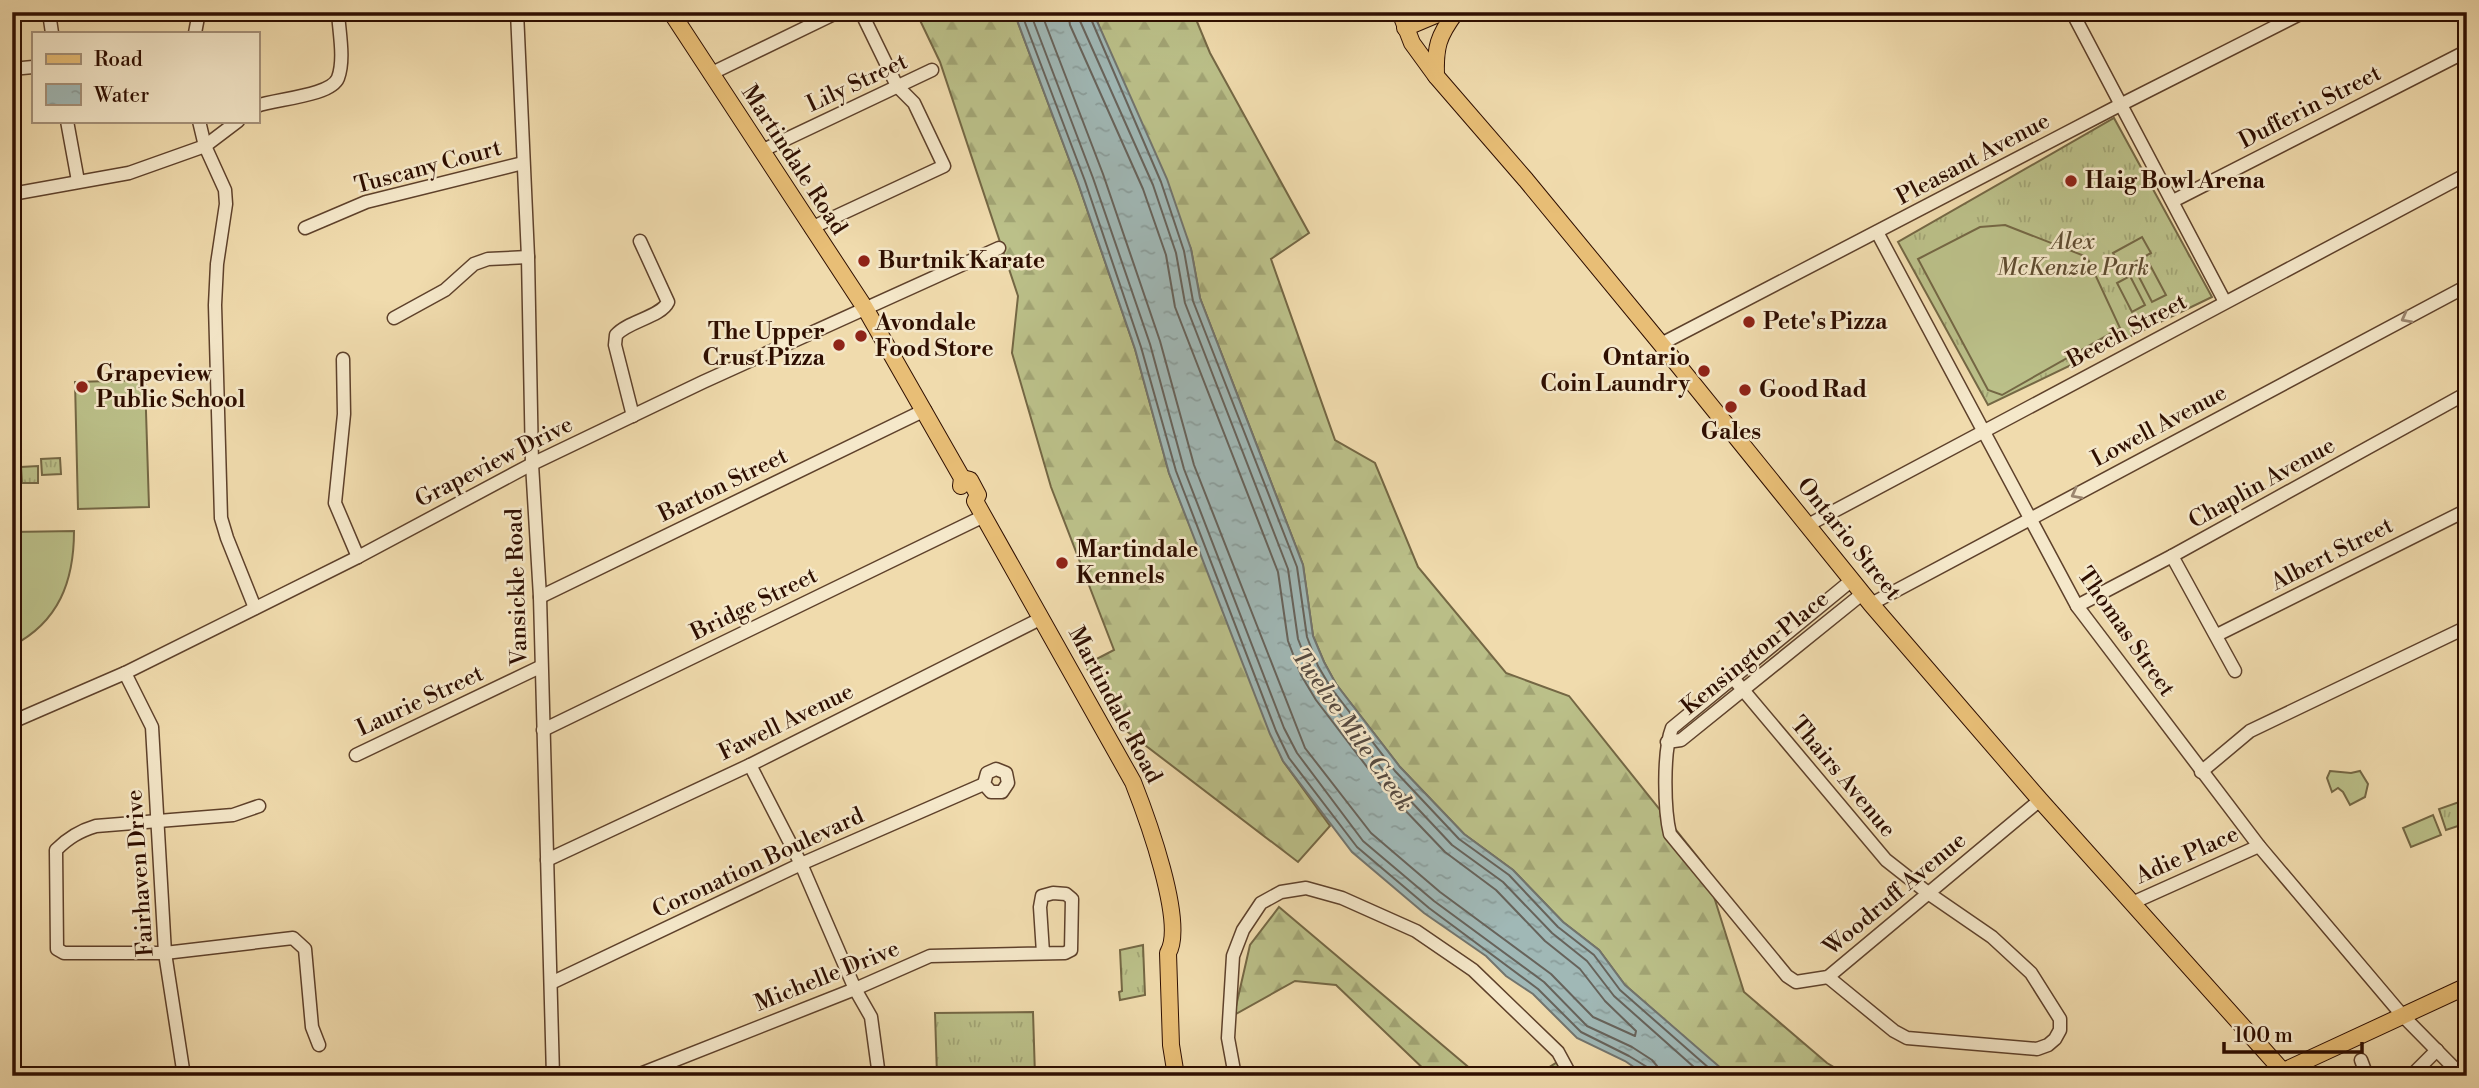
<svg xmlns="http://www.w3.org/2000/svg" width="2479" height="1088" viewBox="0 0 2479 1088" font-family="'Libre Bodoni',serif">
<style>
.grass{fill:url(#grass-tufts);stroke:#746744;stroke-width:2}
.forest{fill:url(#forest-firs);stroke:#746744;stroke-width:2}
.pitch{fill:#bbc089;stroke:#746744;stroke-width:2}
.water{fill:url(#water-ripples);stroke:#72746d;stroke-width:2}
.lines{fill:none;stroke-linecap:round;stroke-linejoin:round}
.shore{stroke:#67635b;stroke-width:2}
.minor-casing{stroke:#5e412b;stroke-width:15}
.major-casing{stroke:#2e0e00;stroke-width:18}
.minor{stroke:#f5e8ca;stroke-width:12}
.major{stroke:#e8be76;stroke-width:16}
.oneway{stroke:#9b866f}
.poi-dot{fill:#8f2418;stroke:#f5e8ca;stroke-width:2.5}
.labels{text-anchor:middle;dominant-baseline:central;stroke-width:5;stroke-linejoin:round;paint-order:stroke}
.street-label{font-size:23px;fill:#2e0e00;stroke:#f5e8ca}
.poi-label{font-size:23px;font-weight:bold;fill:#2e0e00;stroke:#f5e8ca;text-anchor:start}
.park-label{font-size:23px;font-style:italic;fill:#5f4c30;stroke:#f5e8ca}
.water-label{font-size:24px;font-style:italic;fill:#564a40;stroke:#f5e8ca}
</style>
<defs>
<pattern id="grass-tufts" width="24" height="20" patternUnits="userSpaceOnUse" patternTransform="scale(1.75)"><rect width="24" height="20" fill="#bbc089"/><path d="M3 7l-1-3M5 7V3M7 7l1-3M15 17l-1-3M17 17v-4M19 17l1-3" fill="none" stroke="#a1a474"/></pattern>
<pattern id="forest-firs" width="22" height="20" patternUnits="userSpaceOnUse" patternTransform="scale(1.75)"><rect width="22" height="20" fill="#bbc089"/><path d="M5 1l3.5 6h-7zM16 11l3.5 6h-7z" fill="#a1a474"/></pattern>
<pattern id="water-ripples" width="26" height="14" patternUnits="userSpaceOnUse" patternTransform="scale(1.75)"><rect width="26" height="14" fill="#a0b8b6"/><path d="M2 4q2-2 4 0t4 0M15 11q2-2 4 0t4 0" fill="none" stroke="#8a9d9b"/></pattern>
</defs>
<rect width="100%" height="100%" fill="#f0dbad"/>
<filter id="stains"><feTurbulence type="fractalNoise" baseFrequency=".00286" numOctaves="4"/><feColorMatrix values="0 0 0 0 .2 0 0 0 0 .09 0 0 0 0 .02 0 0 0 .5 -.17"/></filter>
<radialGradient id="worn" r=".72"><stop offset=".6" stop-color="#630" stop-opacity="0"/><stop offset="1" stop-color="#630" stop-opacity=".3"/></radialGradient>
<g class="grass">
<path d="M2114,118l98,179 -224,108 -90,-163z"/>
<path d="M60,458l1,16 -19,1 -1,-16z"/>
<path d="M38,466v17h-16l-1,-16z"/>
<path d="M2462,801l5,12v10l-21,7 -7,-21z"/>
<path d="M1143,945l2,50 -25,5 -1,-8 3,-1 -2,-41z"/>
<path d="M1033,1012l2,64h-98l-2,-63z"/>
</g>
<g class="forest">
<path d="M916,12h98l64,171 57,166 34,124 114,288 47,65 -32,36 -178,-136 -35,-61 29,-15 -63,-163 -39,-134 6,-57 -78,-234z"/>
<path d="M1093,12h100l17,41 99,180 -38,26 64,181 40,23 43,104 88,106 63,23 135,169 40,127 83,71 22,13h-119l-15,-12 -90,-79 -26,-35 -36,-28 -50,-52 -49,-36 -64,-67 -64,-83 -12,-22 -11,-26 -10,-71 -103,-267 -9,-49z"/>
<path d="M1279,907l200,169h-48l-95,-91 -41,-4 -61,34 16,-70z"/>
<path d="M1556,1063l30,13h-51z"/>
</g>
<g class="pitch">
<path d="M2005,225l82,32 33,71 -118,67 -14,-5 -70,-131 62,-32z"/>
<path d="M2142,237l9,16 -29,16 -9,-16z"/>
<path d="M2150,265l16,30 -14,7 -15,-29z"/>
<path d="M2130,276l15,29 -13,7 -15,-29z"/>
<path d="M145,380l4,127 -71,2 -3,-127z"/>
<path d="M74,531c0,50 -15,91 -62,115v-114z"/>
<path d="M2330,771l21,2 9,-2 8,13 -3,13 -15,8 -7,-13 -5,-4 -6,4 -5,-14z"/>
<path d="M2433,815l8,20 -30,12 -8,-19z"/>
</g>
<path class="water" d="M1014,12h79l74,167 24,70 9,49 103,267 10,71 11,26 12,22 64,83 64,67 49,36 50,52 36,28 26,35 105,91h-83l-22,-15 -48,-23 -44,-44 -27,-18 -20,-20 -62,-43 -72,-61 -69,-91 -13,-27 -101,-261 -34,-124 -57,-166z"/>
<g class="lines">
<g class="shore">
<path d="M1021,12l64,169 56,166 35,124 100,260 13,27 68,89 72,61 109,81 43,43 48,24 18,11 3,9"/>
<path d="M1030,12l63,166 57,166 34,125 100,259 13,25 66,88 71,60 110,81 43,44 45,21 20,13 5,6 2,10"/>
<path d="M1041,12l62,162 57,167 34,124 111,283 66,85 69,59 111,82 42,43 42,19 1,-5 -31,-30 -25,-32 -35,-28 -49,-51 -51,-38 -65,-68 -64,-84 -15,-25 -13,-34 -10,-69 -103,-265 -9,-52 -23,-66 -73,-164 -2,-13"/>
<path d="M1079,12l1,9 73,164 23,68 9,50 103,266 10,70 12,31 14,23 64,84 64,68 51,37 49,51 35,28 27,35 90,80"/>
<path d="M1088,12l73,170 23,69 9,50 104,266 10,70 11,29 13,22 64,83 64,68 50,36 49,52 36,28 26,35 98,86"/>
</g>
<defs>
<g id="minor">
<path d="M517,12l11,245 4,207 8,133 13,479"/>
<path d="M2072,12l153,290"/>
<path d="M49,13l3,20"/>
<path d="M195,33l4,-21"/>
<path d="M12,69l21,-2"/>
<path d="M710,74l128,-62"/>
<path d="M257,106c18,-7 74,-10 81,-28 7,-19 1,-46 0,-66"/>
<path d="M67,121l11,60"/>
<path d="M199,121l6,25 20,44 1,14 -9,60 -2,41 6,213 6,20 28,70"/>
<path d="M761,151l171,-81"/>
<path d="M12,194l117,-21 76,-27 33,-25"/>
<path d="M2173,201l294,-150"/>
<path d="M305,228l61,-26 157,-39"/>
<path d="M811,228l133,-62 -30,-63 -17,-17 -36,-74"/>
<path d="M1877,232l200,374 182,240 143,169 60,61"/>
<path d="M394,318l51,-28 29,-26 14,-5 40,-2"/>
<path d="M1661,344l461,-240 182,-92"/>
<path d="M343,359l1,55 -9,89 23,54"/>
<path d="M633,416l-18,-71 1,-10c12,-14 45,-18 52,-33l-28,-61"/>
<path d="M1808,525l659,-351"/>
<path d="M2172,556l63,115"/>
<path d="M1852,580l-180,148c-9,23 -8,81 -2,106l117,142 9,6 32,-5 212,-177"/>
<path d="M540,597l385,-187"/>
<path d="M1871,604l596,-318"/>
<path d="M2077,606l95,-50 295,-163"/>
<path d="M2217,635l250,-125"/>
<path d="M125,673l27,54 13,226 19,123"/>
<path d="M1733,678l153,182 42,33 64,44 39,36 29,46v11l-5,9 -7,6 -11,4 -130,-11 -13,-7 -66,-54"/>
<path d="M12,722l113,-49 233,-116 174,-93 171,-82 296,-134"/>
<path d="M543,730l441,-214"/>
<path d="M1667,742l14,-2 181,-146"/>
<path d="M356,755l184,-88"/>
<path d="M750,765l51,99 54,125 16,28 8,59"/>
<path d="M996,769l10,4 2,10 -6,9h-11l-7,-8 3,-11z"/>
<path d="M2201,772l49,-41 217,-104"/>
<path d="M259,806l-26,9 -137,11c-17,5 -28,12 -40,24l1,99 7,4h101l128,-15 12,11 7,78 7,18"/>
<path d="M547,860l203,-95 292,-147"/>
<path d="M2132,903l127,-57"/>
<path d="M551,983l250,-119 183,-80"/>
<path d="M2361,1060l6,16"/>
<path d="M151,1076l32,-1"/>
<path d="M635,1076l220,-87 75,-33 135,-3 6,-3 1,-51 -6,-5 -13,-1 -11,3 -2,11 3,46"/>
<path d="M1235,1076l-7,-38 5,-82 10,-26 18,-27 20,-11 25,-4 36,10 74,33 57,39 85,82 13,24"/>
<path d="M2411,1076l26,-26"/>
</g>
<g id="major">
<path d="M671,12l194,296 97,170 -1,8"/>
<path d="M1400,12l12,31 24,33 90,104 135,164 210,260 169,196 247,276"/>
<path d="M1405,28l38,-16"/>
<path d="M1436,76c-1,-29 2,-40 20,-64"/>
<path d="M962,478l8,2 8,15 -3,6 158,281c13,33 53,141 35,171l3,92 5,31"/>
<path d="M2275,1075l192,-89"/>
</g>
</defs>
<use href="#minor" class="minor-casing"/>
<use href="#major" class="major-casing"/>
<use href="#minor" class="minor"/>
<use href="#major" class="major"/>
</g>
<defs><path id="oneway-chevron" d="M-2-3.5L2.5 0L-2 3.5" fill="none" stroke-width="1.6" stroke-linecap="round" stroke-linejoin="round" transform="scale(1.75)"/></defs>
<g class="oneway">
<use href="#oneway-chevron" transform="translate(2406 318) rotate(152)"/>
<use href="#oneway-chevron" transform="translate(2076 494) rotate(152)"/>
</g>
<g class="poi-dot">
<circle cx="2071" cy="181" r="7"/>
<circle cx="864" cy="261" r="7"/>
<circle cx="1749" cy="322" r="7"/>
<circle cx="861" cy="336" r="7"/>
<circle cx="839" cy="345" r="7"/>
<circle cx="1704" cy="371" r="7"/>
<circle cx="82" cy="387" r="7"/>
<circle cx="1745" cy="390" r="7"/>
<circle cx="1731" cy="407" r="7"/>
<circle cx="1062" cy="563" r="7"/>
</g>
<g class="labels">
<g class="street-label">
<text transform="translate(857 83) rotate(-25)">Lily Street</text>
<text transform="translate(2310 107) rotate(-27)">Dufferin Street</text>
<text transform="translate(1973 159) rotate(-28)">Pleasant Avenue</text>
<text transform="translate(794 160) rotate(57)">Martindale Road</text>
<text transform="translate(428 167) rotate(-15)">Tuscany Court</text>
<text transform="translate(2127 331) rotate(-28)">Beech Street</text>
<text transform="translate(2159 426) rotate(-28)">Lowell Avenue</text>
<text transform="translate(494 462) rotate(-27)">Grapeview Drive</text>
<text transform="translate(2262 483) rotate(-29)">Chaplin Avenue</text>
<text transform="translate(723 485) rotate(-26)">Barton Street</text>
<text transform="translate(1849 539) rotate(51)">Ontario Street</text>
<text transform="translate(2332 554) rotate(-27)">Albert Street</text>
<text transform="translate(517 587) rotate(-92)">Vansickle Road</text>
<text transform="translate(754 604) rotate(-26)">Bridge Street</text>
<text transform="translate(2126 632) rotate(55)">Thomas Street</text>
<text transform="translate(1755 653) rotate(-39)">Kensington Place</text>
<text transform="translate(420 701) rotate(-25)">Laurie Street</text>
<text transform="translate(1115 705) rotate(62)">Martindale Road</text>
<text transform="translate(786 722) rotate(-26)">Fawell Avenue</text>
<text transform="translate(1843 777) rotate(50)">Thairs Avenue</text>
<text transform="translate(2187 855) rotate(-24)">Adie Place</text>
<text transform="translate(758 863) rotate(-25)">Coronation Boulevard</text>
<text transform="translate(140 873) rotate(-94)">Fairhaven Drive</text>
<text transform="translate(1895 894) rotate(-40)">Woodruff Avenue</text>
<text transform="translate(827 976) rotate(-22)">Michelle Drive</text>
</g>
<g class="poi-label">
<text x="2085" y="181">Haig Bowl Arena</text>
<text x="878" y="261">Burtnik Karate</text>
<text x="1763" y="322">Pete's Pizza</text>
<text x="875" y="323">Avondale<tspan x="875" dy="26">Food Store</tspan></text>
<text x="825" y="332" text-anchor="end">The Upper<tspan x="825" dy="26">Crust Pizza</tspan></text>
<text x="1690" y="358" text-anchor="end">Ontario<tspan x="1690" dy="26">Coin Laundry</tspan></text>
<text x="96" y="374">Grapeview<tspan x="96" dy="26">Public School</tspan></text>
<text x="1759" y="390">Good Rad</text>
<text x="1731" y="432" text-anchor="middle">Gales</text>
<text x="1076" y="550">Martindale<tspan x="1076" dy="26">Kennels</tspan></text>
</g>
<g class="park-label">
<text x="2073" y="242">Alex<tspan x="2073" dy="26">McKenzie Park</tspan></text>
</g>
<g class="water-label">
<text transform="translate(1352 730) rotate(55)">Twelve Mile Creek</text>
</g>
</g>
<rect width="2479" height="1088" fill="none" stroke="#f0dbad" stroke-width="42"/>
<rect x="14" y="14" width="2451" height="1060" fill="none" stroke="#2e0e00" stroke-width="3.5"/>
<rect x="21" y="21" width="2437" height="1046" fill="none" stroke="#2e0e00" stroke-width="2"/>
<rect x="32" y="32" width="228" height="91" fill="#f5e8ca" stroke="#a59179" stroke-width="2"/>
<rect x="46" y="54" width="35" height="10" fill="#e8be76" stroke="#a59179" stroke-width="2"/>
<text x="94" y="66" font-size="21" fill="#2e0e00">Road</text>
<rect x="46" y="84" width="35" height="21" fill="url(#water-ripples)" stroke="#a59179" stroke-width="2"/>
<text x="94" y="102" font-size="21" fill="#2e0e00">Water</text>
<path d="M2224 1042v10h138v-10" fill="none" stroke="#2e0e00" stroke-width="3.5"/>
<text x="2234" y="1042" font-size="21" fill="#2e0e00" stroke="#f5e8ca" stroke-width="5" paint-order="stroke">100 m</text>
<rect width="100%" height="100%" filter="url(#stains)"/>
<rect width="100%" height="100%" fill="url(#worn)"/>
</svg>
